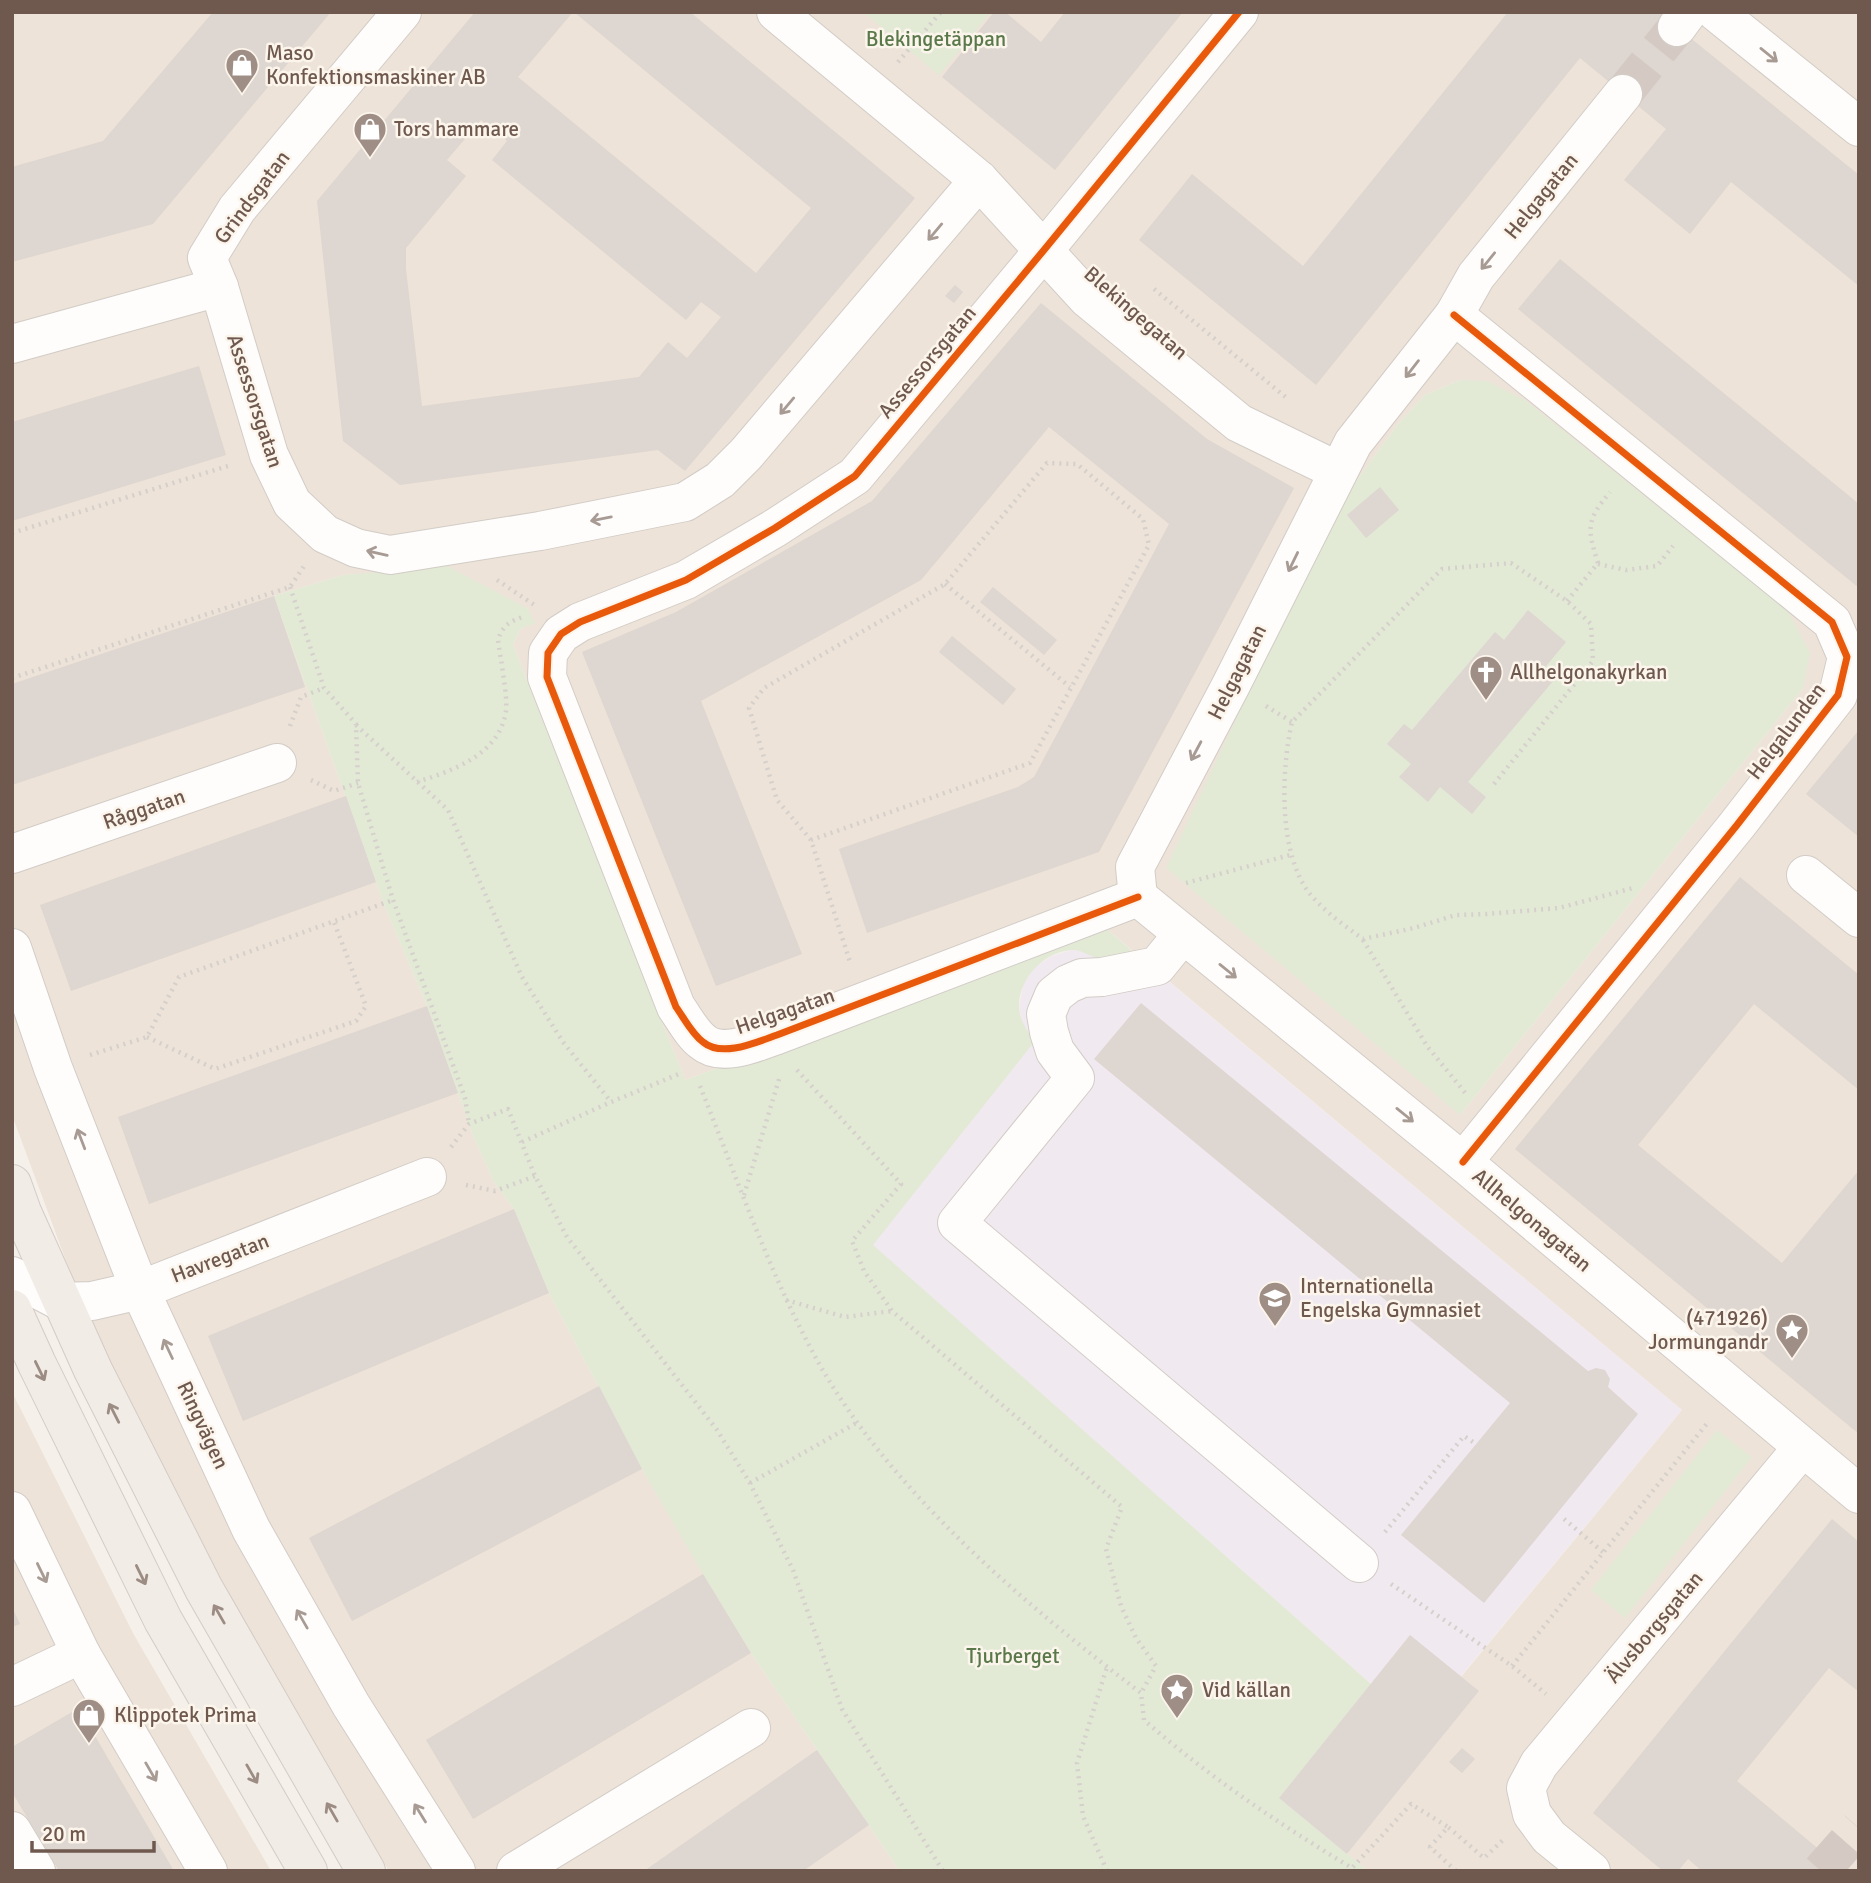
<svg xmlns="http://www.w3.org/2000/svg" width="1871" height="1883" viewBox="0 0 1871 1883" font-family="Signika,sans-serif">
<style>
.residential{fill:#ede3d8;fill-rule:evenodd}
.education{fill:#f1e9f0}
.green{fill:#e2ead6}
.building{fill:#ded6d0;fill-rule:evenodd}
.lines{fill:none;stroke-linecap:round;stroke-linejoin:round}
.minor-tunnel{stroke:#d4cac3;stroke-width:38;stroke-dasharray:38 19;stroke-linecap:butt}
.highway-tunnel{stroke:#d4cac3;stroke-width:38;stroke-dasharray:38 19;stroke-linecap:butt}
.minor-casing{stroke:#d2ccc6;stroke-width:40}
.major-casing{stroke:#d3cbc7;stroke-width:40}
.path{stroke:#d5d0cb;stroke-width:4.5;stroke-dasharray:2 5;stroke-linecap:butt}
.minor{stroke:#fefdfc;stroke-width:38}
.major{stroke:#f1ece6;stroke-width:38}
.cycleway-casing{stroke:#fcf5ec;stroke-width:11}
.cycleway{stroke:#e8590c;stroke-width:7}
.oneway{stroke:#a89b94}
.oneway2{stroke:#9c8c83}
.labels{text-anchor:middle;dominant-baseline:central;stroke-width:5;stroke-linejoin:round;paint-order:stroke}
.park-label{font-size:21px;fill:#5a794b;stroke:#fcf5ec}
.poi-label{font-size:21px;fill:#6f594e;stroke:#fcf5ec;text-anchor:start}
.street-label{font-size:21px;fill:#6f594e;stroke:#fcf5ec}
</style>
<rect width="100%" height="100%" fill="#f5f0ea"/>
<g class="residential">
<path d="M12,12h1847v1859h-491l-21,-17 131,-163 -17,-14 221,-267 -579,-484 -418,154 -172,-435 7,-16 14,-6 -7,-15 -150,-35 -34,2 -69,21 110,308 43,102 47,132 20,44 20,27 35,84 93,176 109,184 149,218h-511l-41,-66 -87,-152 -85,-156 -85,-169 -79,-213zM1460,380l343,308 -343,427 -127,-602 65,-89 27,-29z"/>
<path d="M12,1392l122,243 137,236h-259z"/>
</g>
<path class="education" d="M1072,950l15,2 13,7 37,-4 545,455 -221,266 18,15 -132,163 -68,-56 92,-114 -499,-439 163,-204 -12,-16 -4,-18 4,-22 11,-17 18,-12z"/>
<g class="green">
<path d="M863,12h128l-52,63z"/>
<path d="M1460,380l27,1 38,19 263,211 22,42 -7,35 -343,427 -294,-247 167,-355 65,-89 27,-29z"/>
<path d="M447,566l80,42 8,15 -15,6 -7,16 172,435 418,-154 34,29c-11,1 -27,5 -38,3 -9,-1 -15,-7 -25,-8 -29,0 -56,29 -55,57 1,14 8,24 16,34l-162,204 498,439 -92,114 89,73h-468l-149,-218 -48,-79 -61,-105 -93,-176 -35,-84 -20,-27 -20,-44 -47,-132 -43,-102 -110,-308 69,-21z"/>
<path d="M1717,1430l35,27 -127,161 -34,-28z"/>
</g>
<g class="building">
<path d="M213,12h118l-178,212 -141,38v-95l91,-26z"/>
<path d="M475,12h98l-55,65 238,196 55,-65 -237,-196h116l225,186 -230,273 -27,-21 -258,35 -57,-44 -26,-240zM481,120l26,21 -15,19 194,160 15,-18 20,15 -34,41 -19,-16 -29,35 -217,29 -16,-137v-21l60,-72 -19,-16z"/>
<path d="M994,12h11l36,30 24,-30h118l-128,158 -113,-93z"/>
<path d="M1508,12h150l19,15 182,148v111l-128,-104 -41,52 -66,-54 42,-51 -86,-71 -264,327 -177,-145 53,-66 111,92z"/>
<path d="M1560,259l299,245v84l-341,-279z"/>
<path d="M955,285l8,7 -9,11 -9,-7z"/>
<path d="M1041,303l166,136 87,49 -195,364 -232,81 -28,-84 179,-62 16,-10 135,-253 -120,-97 -128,153 -220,121 101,253 -86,32 -134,-334 94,-40 196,-111z"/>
<path d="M199,366l27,89 -214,66v-99z"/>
<path d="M1380,487l19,23 -33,28 -19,-23z"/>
<path d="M993,587l64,53 -13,15 -64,-53z"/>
<path d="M274,596l31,91 -293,98v-101z"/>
<path d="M1528,610l38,32 -23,28 11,10 -86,102 18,15 -14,17 -32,-27 -12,15 -29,-25 12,-13 -24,-20 17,-20 8,6 83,-98 9,8z"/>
<path d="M952,636l64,53 -13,16 -64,-53z"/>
<path d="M1859,730v107l-53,-43z"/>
<path d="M346,796l30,86 -305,109 -31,-86z"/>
<path d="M1740,877l119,98v115l-105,-86 -116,141 144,118 77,-93v264l-344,-285z"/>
<path d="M1141,1003l447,368 8,-3 9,2 5,9 -2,8 30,27 -154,189 -83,-68 109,-132 -416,-344z"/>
<path d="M427,1006l31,87 -309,111 -31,-87z"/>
<path d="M514,1209l35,84 -306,128 -35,-85z"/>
<path d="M599,1386l43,83 -290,152 -43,-83z"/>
<path d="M1832,1519l27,23v150l-30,-24 -92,113 108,90h-143l-14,-12 -10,12h-15l-70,-58z"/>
<path d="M703,1574l48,79 -278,166 -47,-79z"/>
<path d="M12,1607l8,17 -8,3z"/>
<path d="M1410,1635l69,56 -132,163 -68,-56z"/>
<path d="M79,1708l34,59 61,104h-115l-47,-79v-45z"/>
<path d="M1462,1748l13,11 -13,14 -13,-11z"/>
<path d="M817,1750l52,75 -66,46h-159z"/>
</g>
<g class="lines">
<path class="minor-tunnel" d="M1623,94l54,-67"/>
<path class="highway-tunnel" d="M1821,1871l38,-43"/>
<defs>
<g id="minor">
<path d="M776,12l203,168 108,118 152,125 99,48"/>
<path d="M1716,12l143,115"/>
<path d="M1677,27l11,-15"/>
<path d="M219,287l50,168 23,48 33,31 31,14 34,7 150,-24 145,-29 35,-22 26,-26 233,-274"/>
<path d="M1454,315l378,307 15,35 -9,38 -101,130 -274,337"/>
<path d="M12,344l207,-57 -12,-29 30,-49 165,-197"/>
<path d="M12,854l265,-91"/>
<path d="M1806,875l53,43"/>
<path d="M1138,897l-361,138c-20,7 -55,23 -74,7 -11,-8 -19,-24 -27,-35l-129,-330 1,-24 13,-19 19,-12 106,-42 89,-52 80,-52 189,-226 195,-238"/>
<path d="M1138,897l-3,-30 96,-182 122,-242 101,-128 22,-39 147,-182"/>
<path d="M1138,897l325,265 396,332"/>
<path d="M1183,934l-26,32 -55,11 -20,1 -14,6 -14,11 -8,19 3,18 6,19 20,27 -118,145 402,340"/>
<path d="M12,948l41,120 87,222 111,239 100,176 105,166"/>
<path d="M12,1276l50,26 30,-1 48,-11 287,-113"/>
<path d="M12,1511l69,143 127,217"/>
<path d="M12,1687l69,-33"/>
<path d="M12,1831l24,40"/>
<path d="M516,1871l235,-143"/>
<path d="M1591,1871l-42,-34 -17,-23 -6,-26 13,-24 263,-316"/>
</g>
<g id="major">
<path d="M12,1184l10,28 71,158 111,219 162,282"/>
<path d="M12,1309l25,55 126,256 145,251"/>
</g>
</defs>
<use href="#minor" class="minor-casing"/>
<use href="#major" class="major-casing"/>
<g class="path">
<path d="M898,62l43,-50"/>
<path d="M1154,289l134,110"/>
<path d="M12,533l219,-68"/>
<path d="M1598,564l28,6 31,-4 16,-20"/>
<path d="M497,580l39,26"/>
<path d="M945,584l125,103"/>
<path d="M290,587l34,101 32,36 2,59 35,117 72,198 4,26"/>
<path d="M1567,601l31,-38c-11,-35 -12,-42 12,-71"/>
<path d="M12,678l278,-91 14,-21"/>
<path d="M1266,706l26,16"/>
<path d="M356,725l92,85 74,167 41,65 48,60"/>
<path d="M290,726l11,-29 23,-9"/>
<path d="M311,780l23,11 24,-8"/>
<path d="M417,782c37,-12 82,-27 89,-71 2,-14 -6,-55 -8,-71 4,-14 12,-19 25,-23"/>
<path d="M1494,784l99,-123 -2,-37 -24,-23 -56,-38 -69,6 -150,153c-11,48 -14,132 18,172 15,18 35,32 53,45l51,-11 42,-13 30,-1 73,-6 74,-20"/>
<path d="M811,840l-34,-40 -28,-92 15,-20 181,-104 102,-121 30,1 66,55 6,26 -119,218 -219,77 40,125"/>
<path d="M1186,883l104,-28"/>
<path d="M1363,940l64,106 40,49"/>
<path d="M147,1037l68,32 141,-48 10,-15 -32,-84"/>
<path d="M90,1055l57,-18 32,-60 214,-77"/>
<path d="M797,1070l104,114 -49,57 12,30 28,40 230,196 -16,42 15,57 15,32 20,28 -15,27"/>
<path d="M700,1086c37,92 69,187 117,274 73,131 206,243 324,333l3,27c64,56 135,104 208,148l59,-64 37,23"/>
<path d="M522,1142l89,-40 68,-28"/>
<path d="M451,1147l18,-23 39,-15 27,67 32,61 150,193 33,53 43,87 49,139 101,162"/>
<path d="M466,1185l29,6 40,-15"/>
<path d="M744,1195l36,-119"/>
<path d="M786,1300l59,17 47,-6"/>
<path d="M750,1483l108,-61"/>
<path d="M1564,1519l39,33"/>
<path d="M1385,1532l79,-96 9,6"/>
<path d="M1391,1584l121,82 34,28"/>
<path d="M1512,1666l197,-245"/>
<path d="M1107,1871l-24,-55 -6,-53 30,-96"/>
<path d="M1456,1871l-26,-24 18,-20 36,31 19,-18"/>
</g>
<use href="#minor" class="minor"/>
<use href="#major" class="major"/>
<defs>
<g id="cycleway">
<path d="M1454,315l378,307 15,35 -9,38 -101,130 -274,337"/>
<path d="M1138,897l-361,138c-20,7 -55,23 -74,7 -11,-8 -19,-24 -27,-35l-129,-330 1,-24 13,-19 19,-12 106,-42 89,-52 80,-52 189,-226 195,-238"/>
</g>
</defs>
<use href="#cycleway" class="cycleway-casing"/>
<use href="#cycleway" class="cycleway"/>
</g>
<defs><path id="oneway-shaft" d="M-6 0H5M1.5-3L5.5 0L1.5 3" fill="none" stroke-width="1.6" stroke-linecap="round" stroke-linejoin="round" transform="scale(1.75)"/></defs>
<g class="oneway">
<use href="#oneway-shaft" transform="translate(1769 55) rotate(39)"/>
<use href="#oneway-shaft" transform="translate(935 232) rotate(130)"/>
<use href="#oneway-shaft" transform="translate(1488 261) rotate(129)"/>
<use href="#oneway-shaft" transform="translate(1412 369) rotate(128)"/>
<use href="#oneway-shaft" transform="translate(787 406) rotate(130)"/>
<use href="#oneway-shaft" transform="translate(601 519) rotate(169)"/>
<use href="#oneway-shaft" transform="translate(377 553) rotate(-167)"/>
<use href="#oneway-shaft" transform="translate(1293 562) rotate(116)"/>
<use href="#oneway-shaft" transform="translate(1196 751) rotate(118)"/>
<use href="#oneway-shaft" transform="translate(1228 971) rotate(39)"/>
<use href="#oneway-shaft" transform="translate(1405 1115) rotate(39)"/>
<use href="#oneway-shaft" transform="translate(81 1139) rotate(-111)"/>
<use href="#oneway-shaft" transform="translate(168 1349) rotate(-115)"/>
<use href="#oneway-shaft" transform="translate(42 1573) rotate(64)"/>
<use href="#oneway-shaft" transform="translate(302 1619) rotate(-120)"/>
<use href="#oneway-shaft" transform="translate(151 1772) rotate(60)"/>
<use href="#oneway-shaft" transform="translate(420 1813) rotate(-122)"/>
</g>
<g class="oneway2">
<use href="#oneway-shaft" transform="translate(40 1371) rotate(64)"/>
<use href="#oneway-shaft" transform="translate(114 1413) rotate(-117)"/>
<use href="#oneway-shaft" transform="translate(141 1575) rotate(64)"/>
<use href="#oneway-shaft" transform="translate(219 1614) rotate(-120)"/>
<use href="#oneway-shaft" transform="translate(252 1774) rotate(60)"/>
<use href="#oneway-shaft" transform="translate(332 1812) rotate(-120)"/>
</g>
<defs>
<symbol id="shop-pin" viewBox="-11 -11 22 30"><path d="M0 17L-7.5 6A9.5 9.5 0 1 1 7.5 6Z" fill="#9e8e85" stroke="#fcf5ec"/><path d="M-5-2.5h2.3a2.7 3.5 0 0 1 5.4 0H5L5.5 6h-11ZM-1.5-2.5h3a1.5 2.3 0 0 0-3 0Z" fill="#fff"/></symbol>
<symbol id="church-pin" viewBox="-11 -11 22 30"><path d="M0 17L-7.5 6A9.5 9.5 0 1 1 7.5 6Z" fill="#9e8e85" stroke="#fcf5ec"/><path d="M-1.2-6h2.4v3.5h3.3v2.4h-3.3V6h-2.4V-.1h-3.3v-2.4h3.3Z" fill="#fff"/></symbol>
<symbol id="school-pin" viewBox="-11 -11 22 30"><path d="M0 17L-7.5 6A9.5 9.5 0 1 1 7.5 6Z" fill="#9e8e85" stroke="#fcf5ec"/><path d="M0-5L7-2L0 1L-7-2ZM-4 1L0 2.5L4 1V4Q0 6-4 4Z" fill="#fff"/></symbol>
<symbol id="sight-pin" viewBox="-11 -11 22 30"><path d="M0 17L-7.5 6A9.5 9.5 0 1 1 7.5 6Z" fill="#9e8e85" stroke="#fcf5ec"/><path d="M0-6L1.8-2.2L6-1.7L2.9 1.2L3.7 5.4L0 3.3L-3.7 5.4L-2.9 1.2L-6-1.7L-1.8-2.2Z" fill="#fff"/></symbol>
</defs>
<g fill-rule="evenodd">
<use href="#shop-pin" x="223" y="46" width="38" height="52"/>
<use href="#shop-pin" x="351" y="110" width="38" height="52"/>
<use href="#church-pin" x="1467" y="653" width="38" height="52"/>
<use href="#school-pin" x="1256" y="1279" width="38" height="52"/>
<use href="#sight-pin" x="1773" y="1311" width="38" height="52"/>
<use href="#sight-pin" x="1158" y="1671" width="38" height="52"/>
<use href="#shop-pin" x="70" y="1696" width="38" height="52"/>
</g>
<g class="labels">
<g class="park-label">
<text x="936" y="39">Blekingetäppan</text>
<text x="1013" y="1656">Tjurberget</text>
</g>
<g class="poi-label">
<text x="266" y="53">Maso<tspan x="266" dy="24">Konfektionsmaskiner AB</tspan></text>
<text x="394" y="129">Tors hammare</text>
<text x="1510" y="672">Allhelgonakyrkan</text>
<text x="1300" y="1286">Internationella<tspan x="1300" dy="24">Engelska Gymnasiet</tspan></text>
<text x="1768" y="1318" text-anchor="end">(471926)<tspan x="1768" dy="24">Jormungandr</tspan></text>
<text x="1202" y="1690">Vid källan</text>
<text x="114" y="1715">Klippotek Prima</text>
</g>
<g class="street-label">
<text transform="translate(1541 196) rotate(-51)">Helgagatan</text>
<text transform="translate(252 197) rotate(-53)">Grindsgatan</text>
<text transform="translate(1136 313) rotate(41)">Blekingegatan</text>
<text transform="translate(927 362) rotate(-50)">Assessorsgatan</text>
<text transform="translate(255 401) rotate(72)">Assessorsgatan</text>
<text transform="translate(1237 672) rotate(-63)">Helgagatan</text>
<text transform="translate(1786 731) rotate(-53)">Helgalunden</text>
<text transform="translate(144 809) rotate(-19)">Råggatan</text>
<text transform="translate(785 1011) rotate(-19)">Helgagatan</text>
<text transform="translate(1532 1220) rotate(40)">Allhelgonagatan</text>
<text transform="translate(220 1258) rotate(-21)">Havregatan</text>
<text transform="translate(203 1425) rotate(65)">Ringvägen</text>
<text transform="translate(1654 1627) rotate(-50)">Älvsborgsgatan</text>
</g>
</g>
<rect width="1871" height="1883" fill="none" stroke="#6f594e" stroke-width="28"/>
<path d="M32 1841v10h122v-10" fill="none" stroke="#6f594e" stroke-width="3.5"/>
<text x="42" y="1841" font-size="21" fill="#6f594e" stroke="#fcf5ec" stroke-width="5" paint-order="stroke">20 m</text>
</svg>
